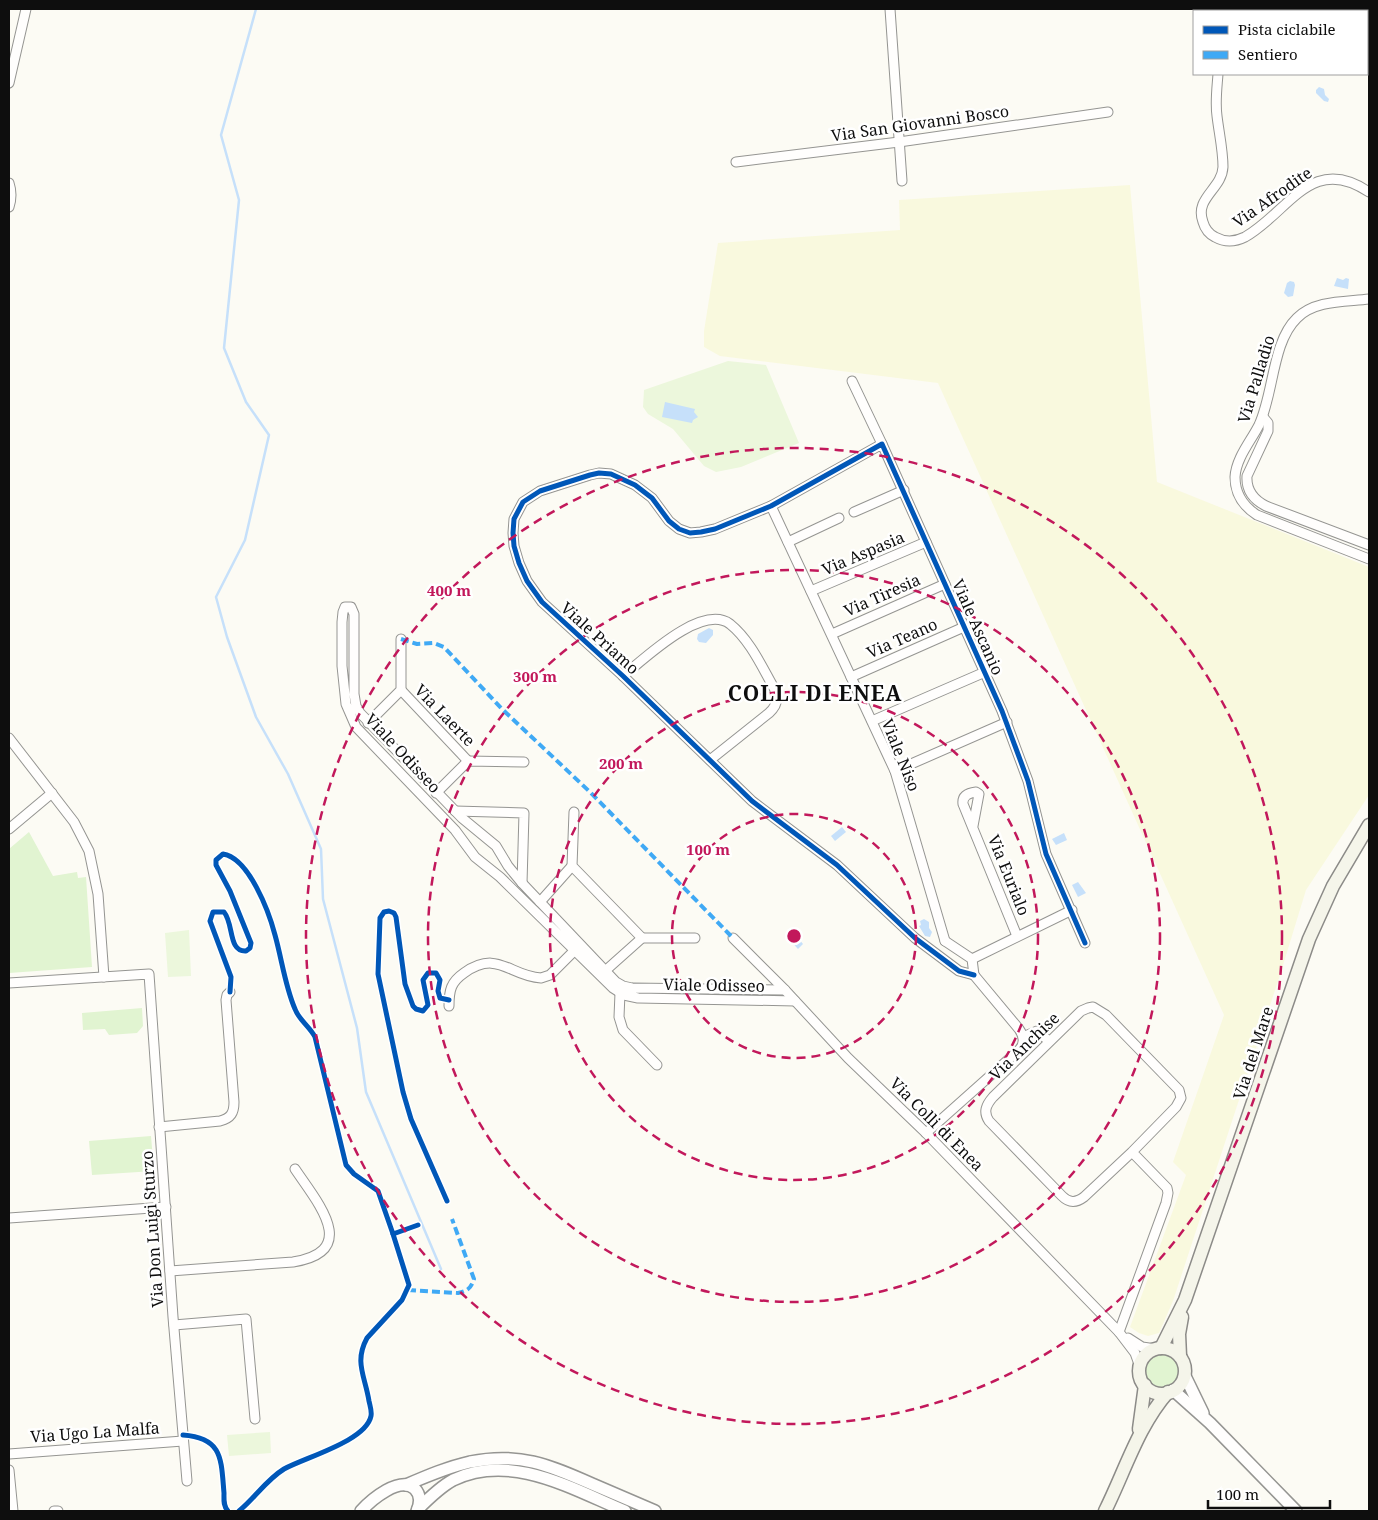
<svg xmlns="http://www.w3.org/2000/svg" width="1378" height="1520" viewBox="0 0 1378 1520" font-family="'Noto Serif',serif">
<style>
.farmland{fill:#f9f9de}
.green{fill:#e1f4d1}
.pitch{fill:#ecf7dc}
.water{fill:#c6e0fa}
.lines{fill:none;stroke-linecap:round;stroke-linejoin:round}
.stream{stroke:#c6e0fa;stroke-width:2.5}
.minor-casing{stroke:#959592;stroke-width:11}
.tertiary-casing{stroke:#959592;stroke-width:14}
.secondary-casing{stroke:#8c8b88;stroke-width:15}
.minor{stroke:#fffefd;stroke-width:9}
.tertiary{stroke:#fffefd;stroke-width:11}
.secondary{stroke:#f5f5ea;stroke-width:12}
.quiet{stroke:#3fa9f5;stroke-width:4;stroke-dasharray:8 4;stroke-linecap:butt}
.cycleway-casing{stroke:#fff;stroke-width:8}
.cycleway{stroke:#0057b8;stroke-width:5}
.ring{fill:none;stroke:#c2185b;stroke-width:2.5;stroke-dasharray:9 6}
.labels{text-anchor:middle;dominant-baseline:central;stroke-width:5;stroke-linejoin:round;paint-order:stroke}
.street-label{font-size:16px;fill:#0e0e0e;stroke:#fff}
.district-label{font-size:21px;font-weight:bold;letter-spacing:1px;fill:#0e0e0e;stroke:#fff}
.centre{fill:#c2185b;stroke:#fff;stroke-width:2.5}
.ring-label{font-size:15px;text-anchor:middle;font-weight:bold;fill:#c2185b;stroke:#fff;stroke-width:5;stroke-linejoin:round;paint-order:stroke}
</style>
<rect width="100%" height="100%" fill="#fcfbf4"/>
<path class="farmland" d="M1130,185l27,297 212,85v228l-63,95 -26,85 -107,326 -14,32 -11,3 -9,-3 -9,-6 56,-152 -13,-13 51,-147 -286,-632 -218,-27 -16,-9v-16l14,-88 182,-13 -1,-30z"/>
<g class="green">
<path d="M29,832l24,44 24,-4 1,6 8,-1 6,90 -83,6v-124z"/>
<path d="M142,1008l1,18 -6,7 -28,2 -4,-6 -22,1 -1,-17z"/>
<path d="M151,1136l3,35 -62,4 -3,-34z"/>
<circle cx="1162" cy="1371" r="19"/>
</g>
<g class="pitch">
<path d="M728,361l38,4 33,78 -58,24 -25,5 -12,-6 -31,-37 -25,-15 -5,-7 1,-17z"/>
<path d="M189,930l2,46 -23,1 -3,-44z"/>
<path d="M270,1432l1,21 -42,3 -2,-21z"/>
</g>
<g class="water">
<path d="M1319,87l5,2 1,6 4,4 -1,3 -4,-1 -8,-8v-3z"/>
<path d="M1337,278l6,2 3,-2 3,1 -1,10 -14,-3z"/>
<path d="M1290,281l4,1 1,3 -2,11 -5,1 -4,-4 3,-10z"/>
<path d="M665,402l30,7 -1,3 4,5 -5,3 -1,3 -30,-6z"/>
<path d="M709,628l4,2v5l-7,8 -7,-1 -2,-3 1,-5z"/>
<path d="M842,827l4,5 -11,9 -4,-5z"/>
<path d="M1064,833l3,7 -11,5 -4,-6z"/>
<path d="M1078,882l8,11 -8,4 -6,-12z"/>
<path d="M924,919l5,3v6l3,4 -2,5 -5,-1 -6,-10 2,-1 -1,-4z"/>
<path d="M794,933l9,11 -5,5 -10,-11z"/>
</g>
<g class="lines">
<path class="stream" d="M256,9l-35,126 18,65 -15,148 22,54 23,33 -24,105 -29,57 11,40 29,80 32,57 33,75 2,50 34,129 9,64 75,177"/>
<defs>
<g id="minor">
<path d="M890,9l12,172"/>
<path d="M1224,11v-2"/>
<path d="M1218,74c-1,14 -3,28 -1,42 2,17 6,34 6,51 -1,22 -29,31 -20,55 2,7 6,12 12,15 9,5 20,5 30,0 44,-25 66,-84 124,-45"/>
<path d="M9,83l17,-74"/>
<path d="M736,162l163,-20 209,-30"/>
<path d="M9,183c3,9 3,15 0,24"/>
<path d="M1369,299c-24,3 -54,1 -72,19 -25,24 -23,75 -38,107 -8,16 -23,33 -24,52 0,16 8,29 22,38l112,44"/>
<path d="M852,381l30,63"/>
<path d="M1263,417l5,6v8l-21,45c-1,15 7,24 19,30l103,39"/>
<path d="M771,506l124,265 50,170"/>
<path d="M854,512l50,-22"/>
<path d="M788,542l51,-24"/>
<path d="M811,591l115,-49"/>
<path d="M832,634l113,-50"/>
<path d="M623,676c21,-17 79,-73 107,-52 20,16 32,43 44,64 5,10 3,18 -5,25l-59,47"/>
<path d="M851,677l113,-50"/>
<path d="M401,690l67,71"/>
<path d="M872,721l113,-49"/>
<path d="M368,723l33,-33v-51"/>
<path d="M9,738l65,84 15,29 9,43 6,83"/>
<path d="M895,771l112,-49"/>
<path d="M436,793l32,-32 56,1"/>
<path d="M455,811l69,2 -2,70"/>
<path d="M574,812l-2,54 70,72"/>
<path d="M973,826l6,-32 -3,-2c-8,1 -14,4 -13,12l54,132"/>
<path d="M9,829l43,-36"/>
<path d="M540,902l32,-36"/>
<path d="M733,938l52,52 63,68 78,75 193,199 16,21 5,14"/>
<path d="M945,941l27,18 2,16"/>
<path d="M972,959l100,-49"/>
<path d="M605,971l37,-33h53"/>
<path d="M974,975l-15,-4 -44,-33 -78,-73 -85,-64 -129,-125 -81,-74 -15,-21 -8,-18 -5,-17 -1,-13 1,-14 9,-17 17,-11 50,-16 9,-2 12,1 24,11 17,13 17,23 10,8 11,4 11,-1 14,-3 56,-23 111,-62 120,267 26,70 18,73 39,89"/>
<path d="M9,983l140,-9 24,343 14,164"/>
<path d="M785,990l-153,-2 -9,-2 -7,-4 -94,-99 -14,-17 -12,-20 -34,-28 -102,-105 -4,-7 -2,-12v-80l-3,-7h-6l-2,5 -1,10v44l4,38 10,23 99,103 20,27 25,20 113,111 11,7 14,3 157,3"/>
<path d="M620,993l-1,24 4,13 34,35"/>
<path d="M449,1006c0,-16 2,-24 15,-33 34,-24 45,3 77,5l9,-3 24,-24"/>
<path d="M1023,1037l14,-6 12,10"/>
<path d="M159,1127l61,-6c11,-3 14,-8 14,-19l-8,-102 1,-5 3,-3"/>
<path d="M926,1133l93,-83c6,-6 5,-14 0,-21l-45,-54"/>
<path d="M9,1218l157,-11"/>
<path d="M170,1271l123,-9c68,-11 24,-60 2,-93"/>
<path d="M174,1325l72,-6 9,100"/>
<path d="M1119,1332l47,-129 2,-10 -1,-5 -35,-36 44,-45 5,-9 -2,-8 -73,-75 -13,-8 -5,1 -7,3 -88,86c-7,8 -10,15 -4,24l73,75c7,7 14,7 22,1l48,-45"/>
<path d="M1128,1338l14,9 14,2"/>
<path d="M9,1454l174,-13"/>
<path d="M9,1470l4,41"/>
<path d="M54,1511h4"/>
</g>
<g id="tertiary">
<path d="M1185,1376l18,37"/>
<path d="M1173,1390l37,33 86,88"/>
<path d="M406,1485c21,-9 42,-18 64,-23 49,-10 79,3 122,22 21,9 42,18 63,27"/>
<path d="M418,1509c10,-10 22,-22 35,-29 58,-28 119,9 172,31"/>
<path d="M361,1511c10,-11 39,-36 54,-22 6,6 5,15 2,22"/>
</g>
<g id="secondary">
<path d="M1161,1348l24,-48 124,-361 24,-53 36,-61"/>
<circle cx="1162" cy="1371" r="23"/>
<path d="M1180,1356l-1,-22 3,-17"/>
<path d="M1139,1429l6,-44"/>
<path d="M1105,1511c20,-40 33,-85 63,-119"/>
</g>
</defs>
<use href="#minor" class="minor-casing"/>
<use href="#tertiary" class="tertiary-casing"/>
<use href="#secondary" class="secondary-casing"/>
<use href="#minor" class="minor"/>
<use href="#tertiary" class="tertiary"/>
<use href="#secondary" class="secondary"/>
<g class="quiet">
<path d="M401,639l16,5 17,-1 10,4 57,61 89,84 143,146"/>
<path d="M408,1290l50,3c10,-2 13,-5 16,-14l-22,-60"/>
</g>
<defs>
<g id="cycleway">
<path d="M974,975l-15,-4 -44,-33 -78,-73 -85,-64 -129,-125 -81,-74 -15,-21 -8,-18 -5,-17 -1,-13 1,-14 9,-17 17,-11 50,-16 9,-2 12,1 24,11 17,13 17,23 10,8 11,4 11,-1 14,-3 56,-23 111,-62 120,267 26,70 18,73 39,89"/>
<path d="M230,992l1,-15 -21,-56 3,-9h11c10,12 4,40 22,39l4,-3 1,-5 -21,-52 -14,-26v-5l7,-6c26,4 46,58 52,81 7,25 10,51 20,74 4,11 15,18 20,28l31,128 8,9 24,17 15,43 25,-9"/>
<path d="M447,1201l-36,-82 -8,-27 -25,-118 2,-56 4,-6 5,-1 5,2 2,4 9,67 8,22 3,3 7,2 5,-6 -5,-25 5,-7h8l4,7 -2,11 2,7 9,2"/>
<path d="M183,1435c40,3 38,24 41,58 0,6 -1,13 4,18"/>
<path d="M239,1511c16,-13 27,-31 45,-42 22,-12 82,-28 87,-53 1,-5 -1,-10 -2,-15 -4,-25 -15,-39 -2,-63l35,-38 7,-15 -16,-51"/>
</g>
</defs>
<use href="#cycleway" class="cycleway-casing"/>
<use href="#cycleway" class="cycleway"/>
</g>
<g class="ring">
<circle cx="794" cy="936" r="122"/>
<circle cx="794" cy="936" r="244"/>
<circle cx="794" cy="936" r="366"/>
<circle cx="794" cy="936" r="488"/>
</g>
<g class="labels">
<g class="street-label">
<text transform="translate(920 123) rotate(-8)">Via San Giovanni Bosco</text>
<text transform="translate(1272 197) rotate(-35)">Via Afrodite</text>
<text transform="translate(1256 379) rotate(-73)">Via Palladio</text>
<text transform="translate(863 553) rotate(-23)">Via Aspasia</text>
<text transform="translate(882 595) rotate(-24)">Via Tiresia</text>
<text transform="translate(978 627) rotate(66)">Viale Ascanio</text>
<text transform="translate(600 638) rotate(42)">Viale Priamo</text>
<text transform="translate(902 638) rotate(-24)">Via Teano</text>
<text transform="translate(445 715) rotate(46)">Via Laerte</text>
<text transform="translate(403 753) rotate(47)">Viale Odisseo</text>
<text transform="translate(901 755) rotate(68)">Viale Niso</text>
<text transform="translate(1009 875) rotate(68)">Via Eurialo</text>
<text transform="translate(714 985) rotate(1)">Viale Odisseo</text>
<text transform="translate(1024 1046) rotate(-44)">Via Anchise</text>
<text transform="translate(1253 1053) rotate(-72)">Via del Mare</text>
<text transform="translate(937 1124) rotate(45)">Via Colli di Enea</text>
<text transform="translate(152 1229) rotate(-94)">Via Don Luigi Sturzo</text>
<text transform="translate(95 1432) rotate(-4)">Via Ugo La Malfa</text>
</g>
<g class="district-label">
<text x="815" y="693">COLLI DI ENEA</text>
</g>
</g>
<circle cx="794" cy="936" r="8" class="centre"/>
<g class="ring-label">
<text x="449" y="596">400 m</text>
<text x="535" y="682">300 m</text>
<text x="621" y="769">200 m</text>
<text x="708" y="855">100 m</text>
</g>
<rect width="1378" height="1520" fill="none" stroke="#0e0e0e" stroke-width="20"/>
<rect x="1193" y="10" width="175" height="65" fill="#ffffff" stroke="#9f9f9f"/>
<rect x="1203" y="26" width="25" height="8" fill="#0057b8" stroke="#9f9f9f"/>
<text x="1238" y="35" font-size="15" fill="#0e0e0e">Pista ciclabile</text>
<rect x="1203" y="51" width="25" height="8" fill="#3fa9f5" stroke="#9f9f9f"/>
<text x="1238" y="60" font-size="15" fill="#0e0e0e">Sentiero</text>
<path d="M1208 1500v8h122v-8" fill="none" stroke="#0e0e0e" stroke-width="2.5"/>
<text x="1216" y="1500" font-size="15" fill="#0e0e0e" stroke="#ffffff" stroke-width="4" paint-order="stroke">100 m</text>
</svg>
